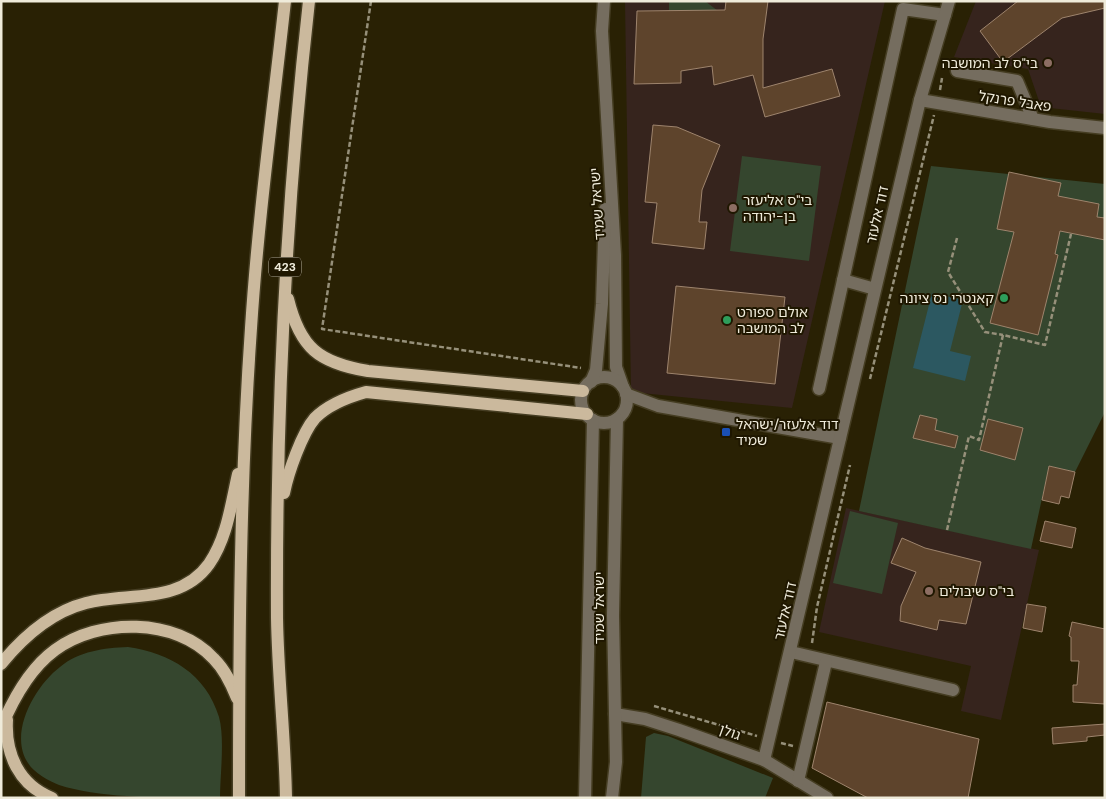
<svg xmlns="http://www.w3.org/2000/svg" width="1106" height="799" viewBox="0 0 1106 799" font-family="'DM Sans','Noto Sans Hebrew',sans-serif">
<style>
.education{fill:#36241d}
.green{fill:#35462e}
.water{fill:#2c5861}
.building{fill:#5e442c;stroke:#9e846d}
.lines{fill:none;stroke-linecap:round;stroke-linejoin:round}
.minor-casing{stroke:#453d22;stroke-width:15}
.major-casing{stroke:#453d22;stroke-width:15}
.path{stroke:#96907a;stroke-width:2.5;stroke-dasharray:5 2.5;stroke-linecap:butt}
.minor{stroke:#756d5f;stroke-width:12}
.major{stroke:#cbb99d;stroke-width:12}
.education-dot{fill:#8d6e63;stroke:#1f1700;stroke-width:2}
.leisure-dot{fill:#2e9e5b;stroke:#1f1700;stroke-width:2}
.transit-dot{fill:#1a4fb4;stroke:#1f1700;stroke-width:2}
.labels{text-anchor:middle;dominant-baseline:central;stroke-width:4;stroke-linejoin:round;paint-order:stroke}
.shield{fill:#1f1700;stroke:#b1ab99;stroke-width:1}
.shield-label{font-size:12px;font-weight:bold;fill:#efebda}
.poi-label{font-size:14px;fill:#efebda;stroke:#1f1700;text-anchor:start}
.street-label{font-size:14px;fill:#efebda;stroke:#1f1700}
</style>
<rect width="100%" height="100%" fill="#292104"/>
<g class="education">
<path d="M625,1h260l-93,407 -161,-16z"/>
<path d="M976,1h129v113l-64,-7 -13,-38 -74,-12z"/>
<path d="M846,508l193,42 -38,170 -40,-9 10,-45 -152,-34z"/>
</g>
<g class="green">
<path d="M656,1h49l13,10h-49v-9z"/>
<path d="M742,156l79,10 -12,95 -79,-10z"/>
<path d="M931,166l174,18v228l-30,60 -26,-6 -18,83 -172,-38z"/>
<path d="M850,511l48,12 -16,71 -49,-11z"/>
<path d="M128,647c42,6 78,27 91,70 6,22 1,58 1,81 -48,0 -118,1 -161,-13 -10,-4 -25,-12 -31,-22 -20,-30 7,-77 32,-96 19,-16 44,-19 68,-20z"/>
<path d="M654,733l14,3 105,42 -8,20h-124l5,-61z"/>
</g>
<path class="water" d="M932,293l31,7 -13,51 21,5 -6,25 -52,-13z"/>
<g class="building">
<path d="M726,1h42l-5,38v49l69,-19 8,27 -75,21 -12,-42 -39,10 -2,-19 -31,5v12l-47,1 3,-73 88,-1z"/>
<path d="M1018,1h87v7l-43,10 -59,44 -23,-31z"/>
<path d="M653,125l24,2 43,18 -18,45 -3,32h8l-3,27 -52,-6 5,-40 -12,-1z"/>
<path d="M1009,172l52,11 -3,13 41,8 -2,13 8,1v22l-45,-9 -5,23 3,1 -20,80 -48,-12 24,-91 -17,-3z"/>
<path d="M676,286l109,11 -10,87 -108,-11z"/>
<path d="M920,415l17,4 -2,11 23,6 -3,12 -42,-10z"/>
<path d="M988,419l35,9 -8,32 -35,-10z"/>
<path d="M1049,466l26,6 -6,26 -8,-2 -2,8 -17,-4z"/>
<path d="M1045,521l31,7 -4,20 -32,-7z"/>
<path d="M902,538l23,10 56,14 -15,62 -27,-4 -2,10 -37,-9 1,-15 15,-34 -25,-9z"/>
<path d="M1027,604l19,3 -4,25 -19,-4z"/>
<path d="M1072,622l33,7v75l-32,-2v-17h4l2,-24h-8v-24l-2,-1z"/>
<path d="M827,702l152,37 -11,59h-100l-56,-30z"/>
<path d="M1105,724v11l-18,2v4l-34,3 -1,-16z"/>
</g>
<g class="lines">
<defs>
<g id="minor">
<path d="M604,1l-2,30 13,224 1,112 7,20"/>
<path d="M957,71l60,10 16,38"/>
<path d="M920,100l130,22 55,6"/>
<path d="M843,280l32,9"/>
<circle cx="604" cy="400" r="23"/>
<path d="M591,382l5,-12 6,-66 3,-95"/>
<path d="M819,389l84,-380 42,6"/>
<path d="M626,394l32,12 182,32"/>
<path d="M791,652l162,38"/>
<path d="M615,714l30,5 34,11 85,30 63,38"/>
<path d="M764,760l156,-660 29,-99"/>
<path d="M798,781l28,-119"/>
<path d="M585,798l8,-378"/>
<path d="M612,798l4,-36 -3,-146 4,-197"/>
</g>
<g id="major">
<path d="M288,299c12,49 31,64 80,72l215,20"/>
<path d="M284,493c4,-20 18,-60 31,-75 14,-14 33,-21 51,-26l221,22"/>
<path d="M1,664c22,-27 50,-52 85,-61 40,-11 94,2 123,-39 18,-26 22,-59 29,-90"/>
<path d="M7,720c-2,34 12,65 45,78"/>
<path d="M1,728c12,-29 28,-59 54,-78 43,-32 121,-33 159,9 11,11 17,24 23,39"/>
<path d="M239,798c0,-157 1,-313 12,-470 7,-109 22,-218 34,-327"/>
<path d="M286,798c-1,-60 -8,-120 -9,-180 -1,-207 9,-412 32,-617"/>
</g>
</defs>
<use href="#minor" class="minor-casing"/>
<use href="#major" class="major-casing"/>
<g class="path">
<path d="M371,1l-49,328 259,39"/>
<path d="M940,90l2,-12"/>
<path d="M957,238l-9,34 37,60 18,3"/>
<path d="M870,379l64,-264"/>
<path d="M947,530l22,-94 10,4 24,-105 42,10 26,-111"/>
<path d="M812,643l5,-36 33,-142"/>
<path d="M654,706l103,30"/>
<path d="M781,743l12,3"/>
</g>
<use href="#minor" class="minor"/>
<use href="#major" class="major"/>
</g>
<g class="education-dot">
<circle cx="1048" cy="63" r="5"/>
<circle cx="733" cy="208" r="5"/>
<circle cx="929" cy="591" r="5"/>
</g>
<g class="leisure-dot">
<circle cx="1004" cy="298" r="5"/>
<circle cx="727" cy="320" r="5"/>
</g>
<rect class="transit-dot" x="721" y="427" width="10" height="10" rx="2.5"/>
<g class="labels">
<rect class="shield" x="269" y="257.5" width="32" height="19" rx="4"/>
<g class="shield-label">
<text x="285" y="267">423</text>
</g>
<g class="poi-label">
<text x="1038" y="63" text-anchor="end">בי"ס לב המושבה</text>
<text x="743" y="200">בי"ס אליעזר<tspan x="743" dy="16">בן-יהודה</tspan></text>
<text x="994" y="298" text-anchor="end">קאנטרי נס ציונה</text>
<text x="737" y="312">אולם ספורט<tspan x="737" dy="16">לב המושבה</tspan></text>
<text x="736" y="424">דוד אלעזר/ישראל<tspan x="736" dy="16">שמיד</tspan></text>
<text x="939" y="591">בי"ס שיבולים</text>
</g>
<g class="street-label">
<text transform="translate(1015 101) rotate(9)">פאבל פרנקל</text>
<text transform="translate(597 204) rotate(-94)">ישראל שמיד</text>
<text transform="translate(877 215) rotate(-77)">דוד אלעזר</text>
<text transform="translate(599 608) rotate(-90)">ישראל שמיד</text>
<text transform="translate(785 611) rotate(-77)">דוד אלעזר</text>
<text transform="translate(730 732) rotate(20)">גולן</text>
</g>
</g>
<rect width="1106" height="799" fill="none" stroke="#efebda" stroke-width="5"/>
</svg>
